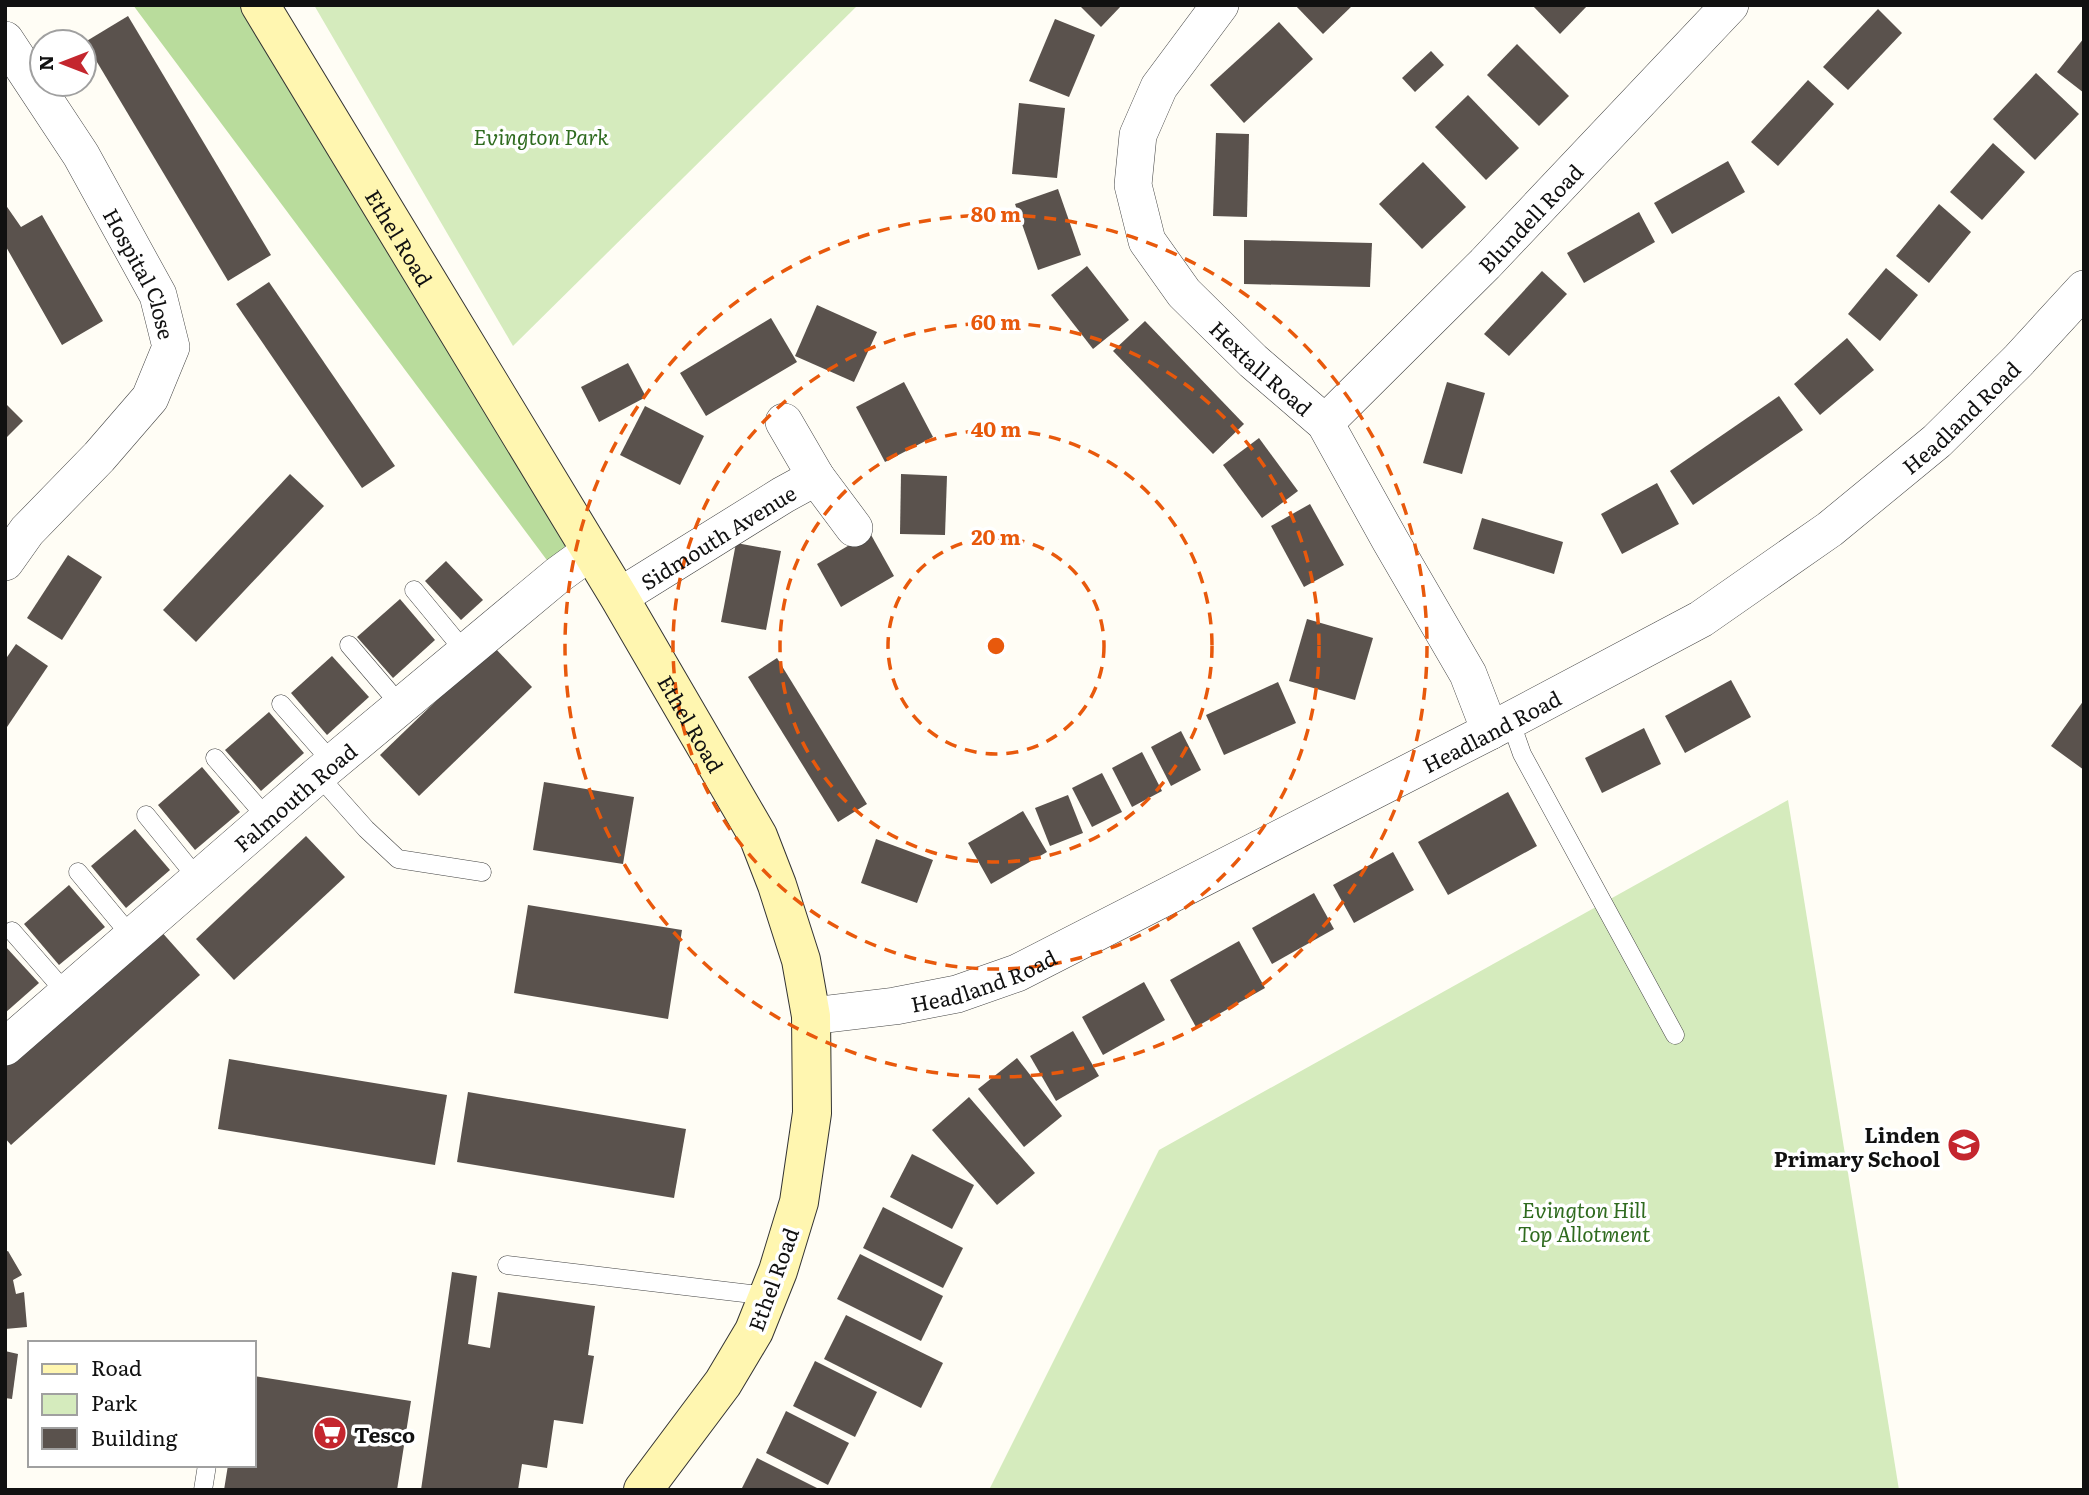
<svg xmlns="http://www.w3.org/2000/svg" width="2089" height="1495" viewBox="0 0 2089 1495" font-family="Literata,serif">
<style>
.green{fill:#d5ebbd}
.forest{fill:#b9dc9c}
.building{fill:#5a524d}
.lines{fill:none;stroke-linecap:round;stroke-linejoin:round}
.lane-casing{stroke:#444;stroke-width:19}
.street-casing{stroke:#444;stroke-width:38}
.secondary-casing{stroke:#333;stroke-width:40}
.lane{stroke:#fff;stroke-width:18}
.street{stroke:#fff;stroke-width:37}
.secondary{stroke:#fff6b0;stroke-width:38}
.ring{fill:none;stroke:#e8590c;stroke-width:3.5;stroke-dasharray:12 9}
.labels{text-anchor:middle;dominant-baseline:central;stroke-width:7;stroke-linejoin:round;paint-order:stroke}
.park-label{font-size:21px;font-style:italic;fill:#2f6b1f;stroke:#fff}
.street-label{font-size:21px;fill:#111;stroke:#fff}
.poi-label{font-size:21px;font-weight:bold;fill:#111;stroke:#fff;text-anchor:end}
.centre{fill:#e8590c;stroke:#fff;stroke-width:3.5}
.ring-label{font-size:21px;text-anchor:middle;font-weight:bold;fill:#e8590c;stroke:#fff;stroke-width:7;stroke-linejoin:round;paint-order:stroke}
</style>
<rect width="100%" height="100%" fill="#fffdf5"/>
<g class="green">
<path d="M314,5h544l-345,341z"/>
<path d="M1788,800l111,690h-910l170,-340z"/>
</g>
<path class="forest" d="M133,5h115l343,546 -33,24z"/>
<g class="building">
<path d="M1079,5h43l-21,22z"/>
<path d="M1295,5h58l-30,29z"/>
<path d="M1532,5h56l-28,29z"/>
<path d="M1878,9l24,24 -54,57 -25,-23z"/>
<path d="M128,16l143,239 -43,26 -143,-239z"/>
<path d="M1055,19l40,16 -26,62 -40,-16z"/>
<path d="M1279,22l34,37 -69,64 -34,-38z"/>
<path d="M2084,38v55l-27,-21z"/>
<path d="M1517,44l52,52 -30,30 -52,-51z"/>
<path d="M1431,51l13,14 -29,27 -13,-14z"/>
<path d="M2036,73l43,41 -44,46 -42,-41z"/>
<path d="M1808,80l26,24 -56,62 -27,-24z"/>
<path d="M1468,95l51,53 -33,32 -51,-53z"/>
<path d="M1019,103l46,5 -8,70 -45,-4z"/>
<path d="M1216,133l33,1 -2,83 -34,-1z"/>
<path d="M1993,143l32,29 -43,48 -32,-28z"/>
<path d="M1728,161l17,31 -73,42 -18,-31z"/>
<path d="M1423,162l43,45 -44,42 -43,-45z"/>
<path d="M1058,189l23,66 -43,15 -23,-66z"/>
<path d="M5,204l16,23 21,-12 61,106 -41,24 -57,-100z"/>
<path d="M1939,204l32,28 -42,51 -33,-27z"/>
<path d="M1639,212l16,30 -71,41 -17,-30z"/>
<path d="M1244,240l128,3 -2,44 -126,-3z"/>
<path d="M1087,266l42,54 -36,29 -42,-54z"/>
<path d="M1886,268l32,27 -38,46 -32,-27z"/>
<path d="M1542,271l25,23 -58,62 -25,-22z"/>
<path d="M269,282l126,184 -33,22 -126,-184z"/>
<path d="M817,305l60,27 -23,50 -59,-26z"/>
<path d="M771,318l26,44 -91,54 -26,-43z"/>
<path d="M1145,321l99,103 -31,30 -100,-103z"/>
<path d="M1847,338l27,32 -54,45 -26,-31z"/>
<path d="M628,363l18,34 -47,25 -18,-35z"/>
<path d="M904,382l29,55 -48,25 -29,-55z"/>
<path d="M1447,382l38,11 -23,81 -39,-11z"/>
<path d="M1779,396l24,34 -110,75 -23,-34z"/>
<path d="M5,403l18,18 -18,18z"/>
<path d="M645,406l59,30 -24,49 -60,-30z"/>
<path d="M1259,438l39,53 -36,27 -39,-53z"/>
<path d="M290,474l34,32 -128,136 -33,-32z"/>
<path d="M901,474l46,2 -2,59 -45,-1z"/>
<path d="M1657,483l22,41 -57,30 -21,-40z"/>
<path d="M1310,504l34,61 -40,22 -33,-61z"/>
<path d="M1482,518l81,24 -9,32 -81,-25z"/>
<path d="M870,533l24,43 -53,31 -24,-43z"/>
<path d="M736,543l45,8 -15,79 -45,-8z"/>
<path d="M68,555l34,22 -40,63 -35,-22z"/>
<path d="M446,561l37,39 -22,20 -36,-39z"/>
<path d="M400,599l35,41 -42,38 -36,-41z"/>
<path d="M1307,619l66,19 -18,62 -66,-19z"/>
<path d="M16,644l32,22 -43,64v-70z"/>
<path d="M493,646l39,41 -113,109 -39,-41z"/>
<path d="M332,656l37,41 -42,38 -36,-42z"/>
<path d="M777,658l90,146 -29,18 -90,-145z"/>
<path d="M1731,680l20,37 -66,36 -20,-37z"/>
<path d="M1278,682l18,41 -72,32 -18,-40z"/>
<path d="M2084,700v70l-33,-24z"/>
<path d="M269,712l35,41 -43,38 -36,-41z"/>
<path d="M1644,728l17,36 -59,29 -17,-35z"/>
<path d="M1181,731l20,39 -30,16 -20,-39z"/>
<path d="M1142,752l20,39 -30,16 -20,-39z"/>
<path d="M202,767l38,45 -45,38 -37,-45z"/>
<path d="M1102,773l20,39 -30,15 -20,-39z"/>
<path d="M544,782l90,15 -11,67 -90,-14z"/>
<path d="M1508,792l29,54 -89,49 -30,-53z"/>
<path d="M1068,795l15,38 -33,13 -15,-38z"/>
<path d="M1023,811l24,41 -56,32 -23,-41z"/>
<path d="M135,829l35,41 -44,38 -35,-42z"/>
<path d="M306,836l39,41 -111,103 -38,-41z"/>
<path d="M876,839l57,21 -16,43 -56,-20z"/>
<path d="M1393,852l21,38 -60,33 -21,-38z"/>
<path d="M69,885l36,42 -46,38 -35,-41z"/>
<path d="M1314,893l20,36 -62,35 -20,-36z"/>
<path d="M528,905l154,25 -14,89 -154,-26z"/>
<path d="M159,929l41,46 -189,170 -6,-7v-72z"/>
<path d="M1239,941l26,47 -69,39 -26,-47z"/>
<path d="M5,946l34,37 -34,30z"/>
<path d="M1144,982l21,38 -62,35 -21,-38z"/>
<path d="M1073,1031l26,45 -43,25 -26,-45z"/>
<path d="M1017,1058l45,58 -38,31 -46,-58z"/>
<path d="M229,1059l218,36 -12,70 -217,-36z"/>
<path d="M468,1092l218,37 -12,69 -217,-36z"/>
<path d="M969,1097l66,76 -38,32 -65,-75z"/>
<path d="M912,1154l62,31 -22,44 -62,-32z"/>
<path d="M883,1207l80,41 -20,40 -80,-40z"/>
<path d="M8,1251l14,24 -9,5 3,14 8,-2 3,35 -22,2v-77z"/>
<path d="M860,1254l83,42 -22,45 -84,-42z"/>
<path d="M452,1272l25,4 -9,68 22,4 8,-56 97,14 -7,49 6,1 -11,68 -29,-4 -7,48 -25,-4 -4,26h-97z"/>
<path d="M846,1315l97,48 -22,45 -97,-49z"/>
<path d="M5,1351l13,3 -6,45 -7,-1z"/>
<path d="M815,1361l62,31 -22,45 -62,-31z"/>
<path d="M254,1376l157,25 -14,89h-173l4,-25h26z"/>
<path d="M786,1411l63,32 -21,42 -62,-32z"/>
<path d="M757,1458l64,32h-80z"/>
</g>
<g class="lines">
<defs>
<g id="lane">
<path d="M414,590l52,63"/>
<path d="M349,645l53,62"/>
<path d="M281,704l52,59"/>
<path d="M1510,720l12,34 153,281"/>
<path d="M215,758l53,61"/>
<path d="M318,775l48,54 32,30 84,13"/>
<path d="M146,815l52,64"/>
<path d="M78,872l54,65"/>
<path d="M12,931l55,63"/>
<path d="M507,1265l261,31"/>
<path d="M203,1490l4,-25"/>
</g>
<g id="street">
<path id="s1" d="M1220,5l-61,82 -21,48 -5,50 14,56 37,52 69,68 72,62 65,117 78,134 22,57"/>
<path id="s2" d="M5,40l76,115 77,140 13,52 -21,51 -51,59 -72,74 -22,31"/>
<path d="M784,422l32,55 38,51"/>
<path id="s3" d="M1325,423l160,-159 245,-259"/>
<path id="s4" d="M619,597l164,-102 33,-18"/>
<path id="s5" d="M811,1016l84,-10 62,-12 60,-21 473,-242 211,-112 129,-90 107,-88 81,-80 66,-72"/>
<path id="s6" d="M5,1047l313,-272 240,-200 33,-24"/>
</g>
<g id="secondary">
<path id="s7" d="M260,5l359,592 139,239 19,49 24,75 10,56 1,97 -13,89 -21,69 -24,60 -31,52 -80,107"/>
</g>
</defs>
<use href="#lane" class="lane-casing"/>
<use href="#street" class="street-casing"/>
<use href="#secondary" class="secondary-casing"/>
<use href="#lane" class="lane"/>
<use href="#street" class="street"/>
<use href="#secondary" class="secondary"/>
</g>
<g class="ring">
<circle cx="996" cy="646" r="108"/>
<circle cx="996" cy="646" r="216"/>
<circle cx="996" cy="646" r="323"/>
<circle cx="996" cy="646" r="431"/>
</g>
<defs>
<symbol id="school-disc" viewBox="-11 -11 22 22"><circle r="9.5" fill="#c4262e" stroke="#fff"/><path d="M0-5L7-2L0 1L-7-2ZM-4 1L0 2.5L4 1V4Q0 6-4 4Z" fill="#fff"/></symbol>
<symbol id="supermarket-disc" viewBox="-11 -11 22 22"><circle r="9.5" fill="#c4262e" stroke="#fff"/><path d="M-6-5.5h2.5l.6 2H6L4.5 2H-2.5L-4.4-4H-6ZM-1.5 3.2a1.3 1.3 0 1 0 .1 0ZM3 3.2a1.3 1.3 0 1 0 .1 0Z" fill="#fff"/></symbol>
</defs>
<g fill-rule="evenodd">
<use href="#school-disc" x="1945" y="1126" width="38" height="38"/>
<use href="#supermarket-disc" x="311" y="1414" width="38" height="38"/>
</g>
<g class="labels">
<g class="park-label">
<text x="541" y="135">Evington Park</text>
<text x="1584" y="1208">Evington Hill<tspan x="1584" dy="24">Top Allotment</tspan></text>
</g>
<g class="street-label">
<text stroke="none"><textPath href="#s3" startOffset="290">Blundell Road</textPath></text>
<text stroke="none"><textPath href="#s7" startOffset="271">Ethel Road</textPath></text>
<text stroke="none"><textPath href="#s2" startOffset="271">Hospital Close</textPath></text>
<text stroke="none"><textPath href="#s1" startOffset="434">Hextall Road</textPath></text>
<text stroke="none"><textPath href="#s5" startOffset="1311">Headland Road</textPath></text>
<text stroke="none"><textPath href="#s4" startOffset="116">Sidmouth Avenue</textPath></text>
<text stroke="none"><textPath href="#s7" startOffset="838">Ethel Road</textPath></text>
<text stroke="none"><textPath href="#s5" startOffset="744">Headland Road</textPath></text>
<text stroke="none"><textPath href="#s6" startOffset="383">Falmouth Road</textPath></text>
<text stroke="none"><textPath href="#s5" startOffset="177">Headland Road</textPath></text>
<text transform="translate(772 1279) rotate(-70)">Ethel Road</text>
</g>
<g class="poi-label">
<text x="1940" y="1133">Linden<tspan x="1940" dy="24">Primary School</tspan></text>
<text x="354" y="1433" text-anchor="start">Tesco</text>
</g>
</g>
<circle cx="996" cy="646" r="10" class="centre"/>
<g class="ring-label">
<text x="996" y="222">80 m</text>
<text x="996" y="330">60 m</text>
<text x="996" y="437">40 m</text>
<text x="996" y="545">20 m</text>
</g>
<rect width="2089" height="1495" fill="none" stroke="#111111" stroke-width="14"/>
<rect x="28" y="1341" width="228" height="126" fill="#ffffff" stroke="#a0a0a0" stroke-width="2"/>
<rect x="42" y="1364" width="35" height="10" fill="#fff6b0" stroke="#a0a0a0" stroke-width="2"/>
<text x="91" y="1376" font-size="21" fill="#111111">Road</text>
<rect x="42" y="1394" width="35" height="21" fill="#d5ebbd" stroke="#a0a0a0" stroke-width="2"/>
<text x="91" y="1411" font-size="21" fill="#111111">Park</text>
<rect x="42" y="1428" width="35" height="21" fill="#5a524d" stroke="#a0a0a0" stroke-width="2"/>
<text x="91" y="1446" font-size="21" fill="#111111">Building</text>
<g transform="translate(63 63) rotate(270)"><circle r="33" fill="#ffffff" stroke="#a0a0a0" stroke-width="2"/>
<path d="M0-5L12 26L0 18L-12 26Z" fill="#c4262e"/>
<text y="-10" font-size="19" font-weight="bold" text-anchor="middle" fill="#111111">N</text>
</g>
</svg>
